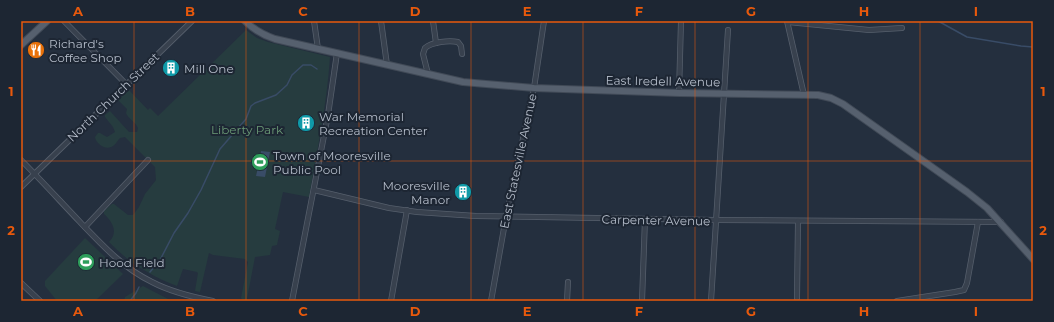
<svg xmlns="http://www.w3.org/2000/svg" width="1054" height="322" viewBox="0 0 1054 322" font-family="Montserrat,sans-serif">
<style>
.green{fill:#263c3f}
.water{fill:#394c67}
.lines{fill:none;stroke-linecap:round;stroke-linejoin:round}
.stream{stroke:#394c67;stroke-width:1.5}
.minor-casing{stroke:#565f6c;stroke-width:6}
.major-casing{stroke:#414a57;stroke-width:8}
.minor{stroke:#38414e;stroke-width:4.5}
.major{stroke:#56606e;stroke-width:6}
.grid{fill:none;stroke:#e8590c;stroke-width:1;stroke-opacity:0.55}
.labels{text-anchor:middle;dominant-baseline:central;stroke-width:4;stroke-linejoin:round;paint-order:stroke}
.poi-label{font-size:12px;fill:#b4bcc9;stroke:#1d2633;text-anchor:start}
.street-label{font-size:12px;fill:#b4bcc9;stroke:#1d2633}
.park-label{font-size:12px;fill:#6b9a76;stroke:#1d2633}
.neatline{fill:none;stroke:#e8590c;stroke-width:1.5}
.grid-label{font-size:13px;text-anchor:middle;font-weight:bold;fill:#e8590c}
</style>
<rect width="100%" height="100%" fill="#242f3e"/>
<g class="green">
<path d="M246,30l11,8 11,4 62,15c-3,47 -13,94 -21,140l-26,-5 -8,37 5,2 -3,14 -5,1 -2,9 -15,2 -8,42 -2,1 -3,-1 -1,-1 7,-36 -3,-3 -32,-4 -4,-2 -9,39 -5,-1 3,-18 -1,-1 -14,-3 -6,17c-26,-10 -48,-23 -68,-44 10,-10 3,-21 -5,-28v-3l8,-7h2l14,11h5l6,-8 6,-13 11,-14 -1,-13 -30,-30 -5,1c-2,2 -4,6 -7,8 -7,5 -17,-2 -18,-9l3,-4h2l7,4 8,-5 -2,-5 -8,-10v-2l5,-4 19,21h8l1,-4c-2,-6 -10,-9 -12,-15l1,-4 -9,-9 11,-10 19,20 2,-2 8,8z"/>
<path d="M85,238l38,36 -28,27h-38l-12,-15v-5z"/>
<path d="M143,286l27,14v1h-46l1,-4z"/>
</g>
<path class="water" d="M261,151l9,1 -5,25 -9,-1 2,-9 -7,-2 1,-8 8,2z"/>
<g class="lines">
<g class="stream">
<path d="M938,21l29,16 54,9 12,1"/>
<path d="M150,272l10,-12 14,-27 14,-20 13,-23 19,-41 26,-30 5,-13 4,-3 21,-8 11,-10 5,-10 11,-10h8l6,4"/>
<path d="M130,301l6,-8 3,-6"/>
</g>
<defs>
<g id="minor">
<path d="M64,21l63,64"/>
<path d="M314,21l4,28"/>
<path d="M381,21l6,44"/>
<path d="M433,21l3,22"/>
<path d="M787,21l17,74"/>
<path d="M788,22l81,8 33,-2"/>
<path d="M428,74l-5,-20 2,-6c7,-6 24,-8 33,-6l3,4 1,8"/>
<path d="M679,93l2,-72"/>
<path d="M21,160c20,20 39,41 59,62 22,23 43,46 72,60 19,10 40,15 61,19"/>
<path d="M21,187l171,-166"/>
<path d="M314,190l75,18 28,4 59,4 240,4 285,2"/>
<path d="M85,227l63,-67"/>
<path d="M21,283l19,18"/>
<path d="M797,298l1,-77"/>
<path d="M292,301l36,-186 9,-62"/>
<path d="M391,301l16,-91"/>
<path d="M491,301l15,-84 28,-129 10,-67"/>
<path d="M567,301l1,-19"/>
<path d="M642,301l3,-82"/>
<path d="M711,301l17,-271"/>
<path d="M897,301l58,-9 9,-2 3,-7 11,-61"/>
</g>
<g id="major">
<path d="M245,21c9,9 18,14 30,18l153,35 35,8 23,2 48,4 145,5 139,2 13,3 12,6 124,88 20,16 46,51"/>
<path d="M21,45l26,-24"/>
</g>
</defs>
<use href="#minor" class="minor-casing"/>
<use href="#major" class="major-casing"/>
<use href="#minor" class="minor"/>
<use href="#major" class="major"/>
</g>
<path class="grid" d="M134,21v280M246,21v280M359,21v280M471,21v280M583,21v280M695,21v280M808,21v280M920,21v280M21,161h1012"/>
<defs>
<symbol id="restaurant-disc" viewBox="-11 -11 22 22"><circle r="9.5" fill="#e8710a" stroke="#1d2633"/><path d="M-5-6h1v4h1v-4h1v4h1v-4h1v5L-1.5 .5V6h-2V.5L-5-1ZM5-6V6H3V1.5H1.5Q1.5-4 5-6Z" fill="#fff"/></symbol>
<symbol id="building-disc" viewBox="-11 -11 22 22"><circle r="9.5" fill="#0f9aa8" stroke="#1d2633"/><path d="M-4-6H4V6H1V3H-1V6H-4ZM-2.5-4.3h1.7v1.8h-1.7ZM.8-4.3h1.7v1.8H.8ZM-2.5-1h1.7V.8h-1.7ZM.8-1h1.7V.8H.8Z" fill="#fff"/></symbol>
<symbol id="stadium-disc" viewBox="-11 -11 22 22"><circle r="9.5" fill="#2e9e5b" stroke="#1d2633"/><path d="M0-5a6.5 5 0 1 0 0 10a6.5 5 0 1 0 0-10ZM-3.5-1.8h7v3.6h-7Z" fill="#fff"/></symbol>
</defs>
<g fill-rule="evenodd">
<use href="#restaurant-disc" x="26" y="40" width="20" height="20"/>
<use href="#building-disc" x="161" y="58" width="20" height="20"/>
<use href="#building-disc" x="296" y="113" width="20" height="20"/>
<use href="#stadium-disc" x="250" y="152" width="20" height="20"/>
<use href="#building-disc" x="453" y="182" width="20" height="20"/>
<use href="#stadium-disc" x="76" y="252" width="20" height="20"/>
</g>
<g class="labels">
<g class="poi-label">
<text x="49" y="43">Richard's<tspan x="49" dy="14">Coffee Shop</tspan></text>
<text x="184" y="68">Mill One</text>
<text x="319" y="116">War Memorial<tspan x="319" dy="14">Recreation Center</tspan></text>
<text x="273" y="155">Town of Mooresville<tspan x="273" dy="14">Public Pool</tspan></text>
<text x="450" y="185" text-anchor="end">Mooresville<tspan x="450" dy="14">Manor</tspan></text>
<text x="99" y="262">Hood Field</text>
</g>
<g class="street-label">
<text transform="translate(663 81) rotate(1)">East Iredell Avenue</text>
<text transform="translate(113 97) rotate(-44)">North Church Street</text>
<text transform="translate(518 161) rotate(-78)">East Statesville Avenue</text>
<text transform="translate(656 220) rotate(1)">Carpenter Avenue</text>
</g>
<g class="park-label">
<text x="247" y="129">Liberty Park</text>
</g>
</g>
<rect width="1054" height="322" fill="none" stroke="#1d2633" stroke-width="44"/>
<rect x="22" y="22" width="1010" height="278" class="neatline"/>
<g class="grid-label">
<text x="78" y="16">A</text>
<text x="190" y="16">B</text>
<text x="303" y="16">C</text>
<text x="415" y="16">D</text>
<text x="527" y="16">E</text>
<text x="639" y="16">F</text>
<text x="751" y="16">G</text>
<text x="864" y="16">H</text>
<text x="976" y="16">I</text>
<text x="11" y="96">1</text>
<text x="1043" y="96">1</text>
<text x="11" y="235">2</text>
<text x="1043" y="235">2</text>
<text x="78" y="316">A</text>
<text x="190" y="316">B</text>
<text x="303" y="316">C</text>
<text x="415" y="316">D</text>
<text x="527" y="316">E</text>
<text x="639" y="316">F</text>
<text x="751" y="316">G</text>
<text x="864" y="316">H</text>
<text x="976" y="316">I</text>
</g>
</svg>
